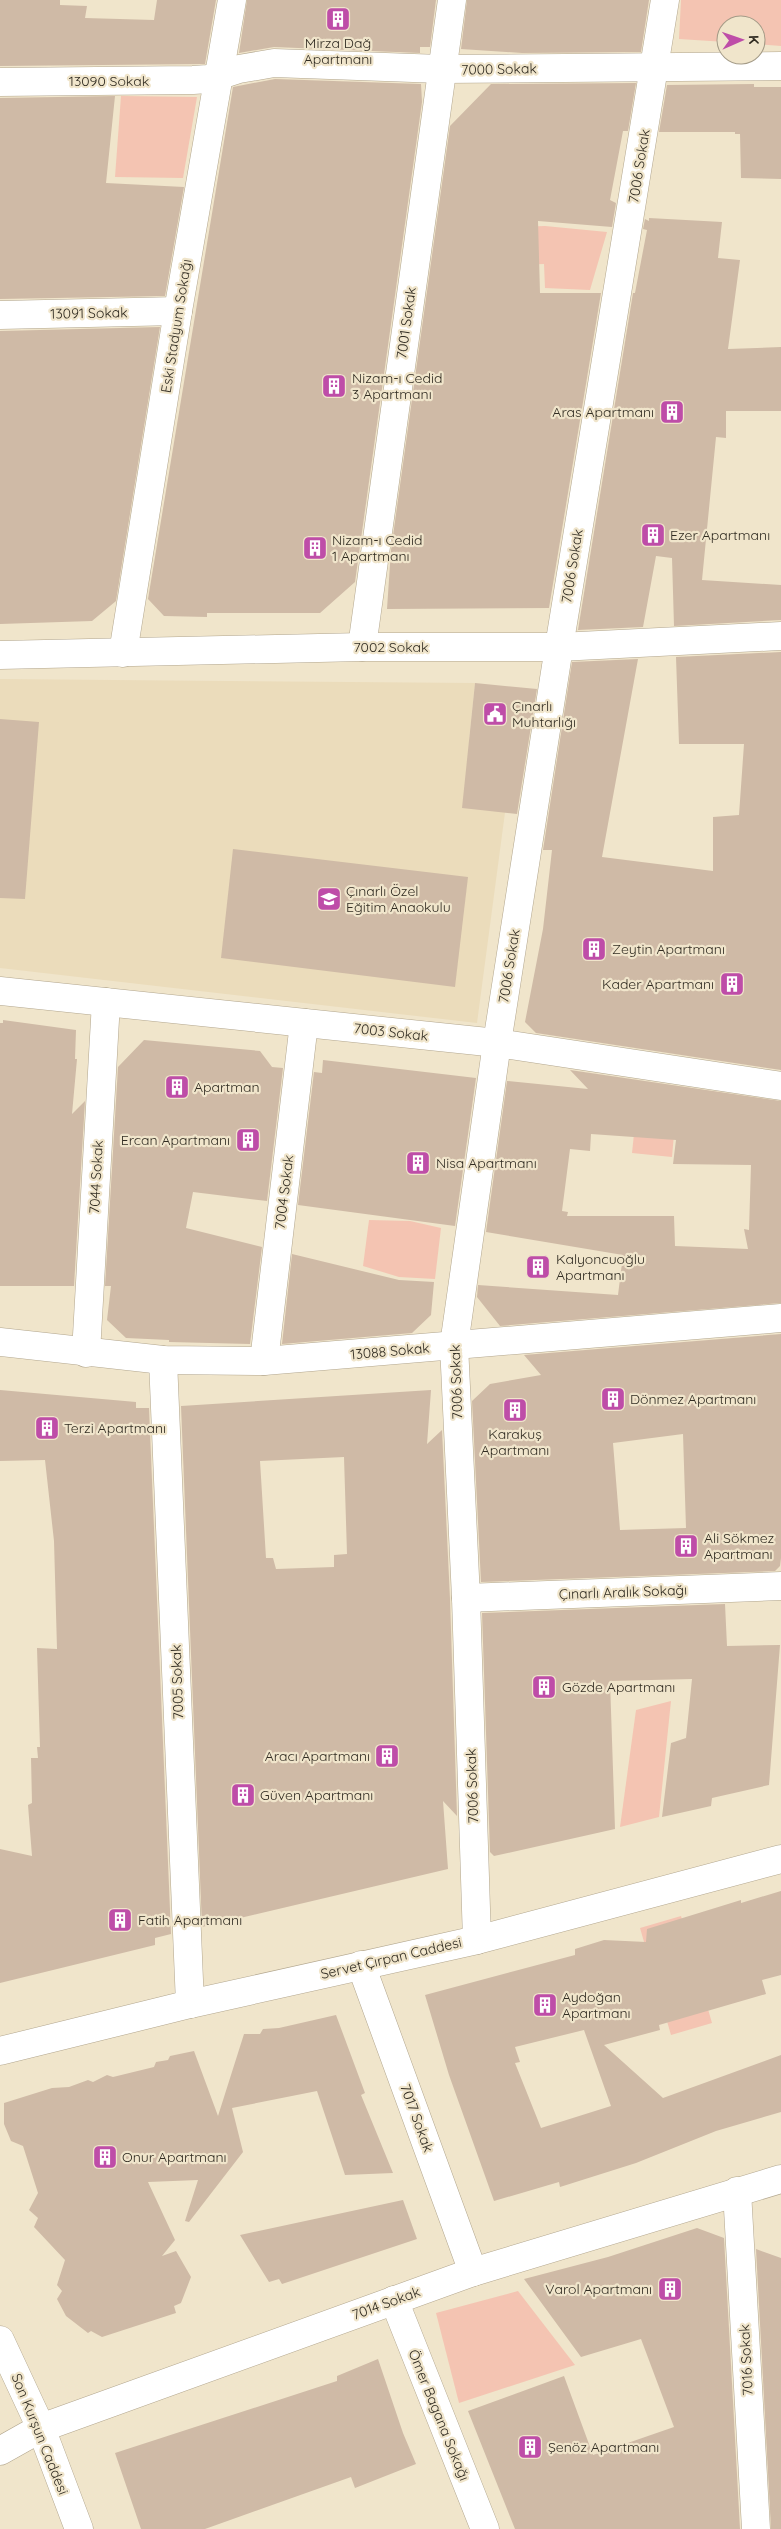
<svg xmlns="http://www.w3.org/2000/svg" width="781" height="2529" viewBox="0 0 781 2529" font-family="Quicksand,sans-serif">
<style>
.built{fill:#ebdcbb}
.green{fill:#f4c4b2}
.building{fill:#cfbaa6;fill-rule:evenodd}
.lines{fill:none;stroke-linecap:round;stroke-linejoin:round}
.minor-casing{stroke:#b2a68e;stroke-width:29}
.major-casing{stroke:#b2a68e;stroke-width:29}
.minor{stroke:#fff;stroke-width:28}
.major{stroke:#fff;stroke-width:28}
.labels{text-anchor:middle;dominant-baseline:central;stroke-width:4.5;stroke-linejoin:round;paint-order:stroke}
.poi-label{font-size:14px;fill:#312c22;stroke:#f0e5cb;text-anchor:start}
.street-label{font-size:14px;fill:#312c22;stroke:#f0e5cb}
</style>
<rect width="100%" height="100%" fill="#f0e5cb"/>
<path class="built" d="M0,679l475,4 -6,57 45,5 -37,278 -477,-55z"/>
<g class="green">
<path d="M681,0h100v46l-25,-2v-19h-30v17l-47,-3z"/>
<path d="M121,96l76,1 -14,81 -68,-1z"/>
<path d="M545,226l62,6 -17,58 -45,-2 -1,-24 -61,2 1,-38z"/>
<path d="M638,1095l39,5 -5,57 -40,-4z"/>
<path d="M369,1220l41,1 31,7 -6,51 -36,-2 -36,-11z"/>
<path d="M671,1701l-12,116 -39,10 16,-117z"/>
<path d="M681,1916l31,107 -41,12 -31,-107z"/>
<path d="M518,2291l57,74 -116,38 -23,-90z"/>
</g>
<g class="building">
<path d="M0,0h60v5l27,1 -2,12 69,2 3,-20h59l-11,64 -205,2z"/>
<path d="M247,0h189l-6,47h-10v6l-146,-6 -35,6z"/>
<path d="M467,0h182l-8,52 -119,1 -61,-4z"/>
<path d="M275,79l146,5 1,18 -67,480 -35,31h-113v4l-43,-1 -16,-17 85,-512z"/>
<path d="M636,83l-8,48h-5l-13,69 6,3 -4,24 -74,-6 2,72h61l-52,315 -162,1 4,-59 59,-424 41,-42z"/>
<path d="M754,84v3h27v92l-40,-1 -1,-44h-5v-2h-76l8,-47z"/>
<path d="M115,96l-9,87 78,4 -19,109 -165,3v-201z"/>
<path d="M649,218l73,4 -4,36 22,2 -12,89 53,-2v64h-55v27l-10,-1 -14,143 79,5v35l-107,6 -2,-68 -16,-2 -13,71 -65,3 55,-337h2l12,-63 -4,-1 2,-10 4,2z"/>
<path d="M160,327l-44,274 -24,20 -92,3v-293z"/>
<path d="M781,652v418l-245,-37 -11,-11 18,-93 9,-79h-9l29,-188 66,-3 -36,198 111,14v-54l26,-2 5,-71h-65l-3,-87z"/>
<path d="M475,683l62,6 -20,125 -55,-6z"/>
<path d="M0,719l39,3 -14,177 -25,-1z"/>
<path d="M233,849l235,28 -13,110 -234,-29z"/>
<path d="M3,1020l73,10 -1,29h2l-5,55 13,-13 -11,185h-74v-263h3z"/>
<path d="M144,1040l116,11 12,16 11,1 -16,133 -74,-9 -7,36 76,19 -12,97 -81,-2v-2l-43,-2 -19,-18 4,-34h-6l13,-219z"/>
<path d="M323,1060l153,18 -21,148 -157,-21 16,-133 8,1z"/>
<path d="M570,1070l211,31v202l-281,23 -23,-29 1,-12 140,10 5,-40 -137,-23 21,-151 81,8zM591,1134l85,6 -3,24 78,1 -2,65 -5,-1 4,20 -73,-3 -1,-30h-107l1,-4 -6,-1 8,-62 20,2z"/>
<path d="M292,1254l107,26 35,2 -3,33 -19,18 -130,11z"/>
<path d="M781,1334v224l-1,8 -5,5 -294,11 -9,-181 18,-17 51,-9 -17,-20zM683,1434l3,94 -66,2 -7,-87z"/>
<path d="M0,1390l136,12v6h13l22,526 -16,4v7l-155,38v-134l32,7 -4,-51 4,-2 -1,-45h7l-1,-11h3l-3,-99 20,1 -3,-108 -9,-81 -45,1z"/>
<path d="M431,1390l-4,54 15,-14 8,169 7,217 -14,-15 5,68 -246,58 -21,-521zM344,1457l3,97 -13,1v12l-58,2 -3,-11h-7l-6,-97z"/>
<path d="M725,1604l2,42 53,-1 -11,140 -57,13 -1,8 -49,11 9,-74 15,-5 6,-59 -82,2 5,148 -121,27 -4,-4 -8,-239z"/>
<path d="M781,1891v84l-19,5 4,14 -107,31 1,5 -56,15 59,53 118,-43v57l-65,19 -80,32 -76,24 -1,-5 -65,19 -45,-126 -24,-80 150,-40v-6l29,-9 42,2 1,-13 94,-29v3zM584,2030l27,76 -70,22 -26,-65 5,-1 -5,-15z"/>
<path d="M336,2015l29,78 -4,2 32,78 -48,2 -28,-84 -85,17 11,44 -54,70 -4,-1 13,-41 -50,2 27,58 -13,16 14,-5 15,26 -10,26 -7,3 2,7 -74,24 -11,-6 -3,2 -22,-17 -9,-17 5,-8 -5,-6 8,-25 -31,-33 4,-9 -9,-8 9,-17 -15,-47 -12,-5 -7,-17v-21l48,-15 17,-1 19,-7 5,2 14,-7 6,2 41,-10 2,-5 12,-2 2,-4 24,-5 24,65 26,-82h16l3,-5 16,-1z"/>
<path d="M403,2200l14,39 -135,45 -3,-5 -10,3 -29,-47z"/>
<path d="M697,2228l27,10 16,291h-225l-47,-118 96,-35 29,79 81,-28 -33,-88 -60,18 -57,-78 84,-22z"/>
<path d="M756,2249l25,9v271h-10z"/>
<path d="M378,2359l25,74 13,31 -61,24 -4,-11 -146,52h-64l-26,-76 222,-72v-5z"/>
</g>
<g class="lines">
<defs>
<g id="minor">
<path d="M0,82l193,-2 15,-1 31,-10 35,-6 167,6 340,-3"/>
<path d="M0,315l178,-4"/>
<path d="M362,647l90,-647"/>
<path d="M123,653l55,-342 54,-311"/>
<path d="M0,655l362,-8h197l222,-11"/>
<path d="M0,991l497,52 284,43"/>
<path d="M0,1342l163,18 101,1 517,-43"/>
<path d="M86,1353l20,-351"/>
<path d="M163,1360l27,644"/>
<path d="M264,1361l40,-338"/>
<path d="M466,1598l315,-12"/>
<path d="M477,1940l-11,-342 -12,-253 43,-302 62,-396 106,-647"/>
<path d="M361,1965l112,307"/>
<path d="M737,2191l19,338"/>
<path d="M394,2300l91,229"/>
<path d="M0,2340l41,88 38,101"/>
<path d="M0,2451l41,-23 432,-156 308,-93"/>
</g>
<path id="major" d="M0,2051l190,-47 287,-64 304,-81"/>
</defs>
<use href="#minor" class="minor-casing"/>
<use href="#major" class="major-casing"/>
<use href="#minor" class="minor"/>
<use href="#major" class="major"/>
</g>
<defs>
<symbol id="building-square" viewBox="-11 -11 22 22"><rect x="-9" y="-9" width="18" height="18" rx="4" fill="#be4da8" stroke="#f0e5cb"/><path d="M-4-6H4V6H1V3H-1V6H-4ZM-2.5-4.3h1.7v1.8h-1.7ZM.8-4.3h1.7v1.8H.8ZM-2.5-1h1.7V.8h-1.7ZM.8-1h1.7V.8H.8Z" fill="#fff"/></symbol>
<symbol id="civic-square" viewBox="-11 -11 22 22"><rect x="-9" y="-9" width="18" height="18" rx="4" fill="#be4da8" stroke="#f0e5cb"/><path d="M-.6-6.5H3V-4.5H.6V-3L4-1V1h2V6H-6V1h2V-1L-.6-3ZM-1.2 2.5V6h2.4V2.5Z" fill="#fff"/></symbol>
<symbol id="school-square" viewBox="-11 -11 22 22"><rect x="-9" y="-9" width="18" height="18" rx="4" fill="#be4da8" stroke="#f0e5cb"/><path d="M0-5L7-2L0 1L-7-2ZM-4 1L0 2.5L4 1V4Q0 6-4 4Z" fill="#fff"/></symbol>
</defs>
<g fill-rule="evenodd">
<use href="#building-square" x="324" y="5" width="28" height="28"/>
<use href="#building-square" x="320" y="372" width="28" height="28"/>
<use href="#building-square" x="658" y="398" width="28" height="28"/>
<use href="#building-square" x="639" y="521" width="28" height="28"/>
<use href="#building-square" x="301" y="534" width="28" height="28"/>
<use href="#civic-square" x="481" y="700" width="28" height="28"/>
<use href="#school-square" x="315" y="885" width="28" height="28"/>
<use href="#building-square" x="580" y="935" width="28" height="28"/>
<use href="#building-square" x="718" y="970" width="28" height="28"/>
<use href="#building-square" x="163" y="1073" width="28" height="28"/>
<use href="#building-square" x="234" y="1126" width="28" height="28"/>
<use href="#building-square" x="404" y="1149" width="28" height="28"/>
<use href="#building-square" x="524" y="1253" width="28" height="28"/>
<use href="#building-square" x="599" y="1385" width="28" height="28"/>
<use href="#building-square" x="501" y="1396" width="28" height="28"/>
<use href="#building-square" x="33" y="1414" width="28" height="28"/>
<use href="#building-square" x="672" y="1532" width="28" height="28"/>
<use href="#building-square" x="530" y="1673" width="28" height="28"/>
<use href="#building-square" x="373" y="1742" width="28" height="28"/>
<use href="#building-square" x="229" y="1781" width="28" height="28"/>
<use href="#building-square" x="106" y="1906" width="28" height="28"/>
<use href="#building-square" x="531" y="1991" width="28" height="28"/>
<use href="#building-square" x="91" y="2143" width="28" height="28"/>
<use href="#building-square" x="656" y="2275" width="28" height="28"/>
<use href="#building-square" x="516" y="2433" width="28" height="28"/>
</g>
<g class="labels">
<g class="poi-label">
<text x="338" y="43" text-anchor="middle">Mirza Dağ<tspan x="338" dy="16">Apartmanı</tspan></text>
<text x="352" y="378">Nizam-ı Cedid<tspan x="352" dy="16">3 Apartmanı</tspan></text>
<text x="654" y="412" text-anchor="end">Aras Apartmanı</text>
<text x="670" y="535">Ezer Apartmanı</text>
<text x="332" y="540">Nizam-ı Cedid<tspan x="332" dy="16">1 Apartmanı</tspan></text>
<text x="512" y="706">Çınarlı<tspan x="512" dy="16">Muhtarlığı</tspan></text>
<text x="346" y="891">Çınarlı Özel<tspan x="346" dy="16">Eğitim Anaokulu</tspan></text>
<text x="612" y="949">Zeytin Apartmanı</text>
<text x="714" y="984" text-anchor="end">Kader Apartmanı</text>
<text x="194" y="1087">Apartman</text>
<text x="230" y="1140" text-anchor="end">Ercan Apartmanı</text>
<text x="436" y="1163">Nisa Apartmanı</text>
<text x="556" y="1259">Kalyoncuoğlu<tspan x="556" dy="16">Apartmanı</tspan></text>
<text x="630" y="1399">Dönmez Apartmanı</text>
<text x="64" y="1428">Terzi Apartmanı</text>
<text x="515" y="1434" text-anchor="middle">Karakuş<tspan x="515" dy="16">Apartmanı</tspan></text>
<text x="704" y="1538">Ali Sökmez<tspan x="704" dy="16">Apartmanı</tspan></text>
<text x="562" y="1687">Gözde Apartmanı</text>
<text x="370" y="1756" text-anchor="end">Aracı Apartmanı</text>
<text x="260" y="1795">Güven Apartmanı</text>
<text x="138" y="1920">Fatih Apartmanı</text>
<text x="562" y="1997">Aydoğan<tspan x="562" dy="16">Apartmanı</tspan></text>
<text x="122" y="2157">Onur Apartmanı</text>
<text x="652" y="2289" text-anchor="end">Varol Apartmanı</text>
<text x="548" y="2447">Şenöz Apartmanı</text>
</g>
<g class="street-label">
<text transform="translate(499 69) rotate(-1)">7000 Sokak</text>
<text x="109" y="81">13090 Sokak</text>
<text transform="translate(639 166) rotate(-81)">7006 Sokak</text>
<text transform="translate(89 313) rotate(-1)">13091 Sokak</text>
<text transform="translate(406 323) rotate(-82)">7001 Sokak</text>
<text transform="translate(176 326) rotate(-81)">Eski Stadyum Sokağı</text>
<text transform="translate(572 566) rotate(-81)">7006 Sokak</text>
<text x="391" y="647">7002 Sokak</text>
<text transform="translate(509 966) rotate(-81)">7006 Sokak</text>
<text transform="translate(391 1032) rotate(6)">7003 Sokak</text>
<text transform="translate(96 1177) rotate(-87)">7044 Sokak</text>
<text transform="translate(284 1192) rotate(-83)">7004 Sokak</text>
<text transform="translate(390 1351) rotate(-5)">13088 Sokak</text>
<text transform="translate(456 1382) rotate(-92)">7006 Sokak</text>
<text transform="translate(623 1592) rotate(-2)">Çınarlı Aralık Sokağı</text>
<text transform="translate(177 1682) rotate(-92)">7005 Sokak</text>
<text transform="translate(472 1786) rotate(-92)">7006 Sokak</text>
<text transform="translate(391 1958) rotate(-13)">Servet Çırpan Caddesi</text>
<text transform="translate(417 2118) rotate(70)">7017 Sokak</text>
<text transform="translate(386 2303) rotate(-20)">7014 Sokak</text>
<text transform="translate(746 2360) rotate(-93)">7016 Sokak</text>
<text transform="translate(439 2415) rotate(68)">Ömer Bagana Sokağı</text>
<text transform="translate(40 2434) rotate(68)">Son Kurşun Caddesi</text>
</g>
</g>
<g transform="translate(741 40) rotate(88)"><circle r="24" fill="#f0e5cb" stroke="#a49b87"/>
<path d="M0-4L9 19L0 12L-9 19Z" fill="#be4da8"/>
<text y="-8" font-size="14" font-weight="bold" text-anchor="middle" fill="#312c22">K</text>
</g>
</svg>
